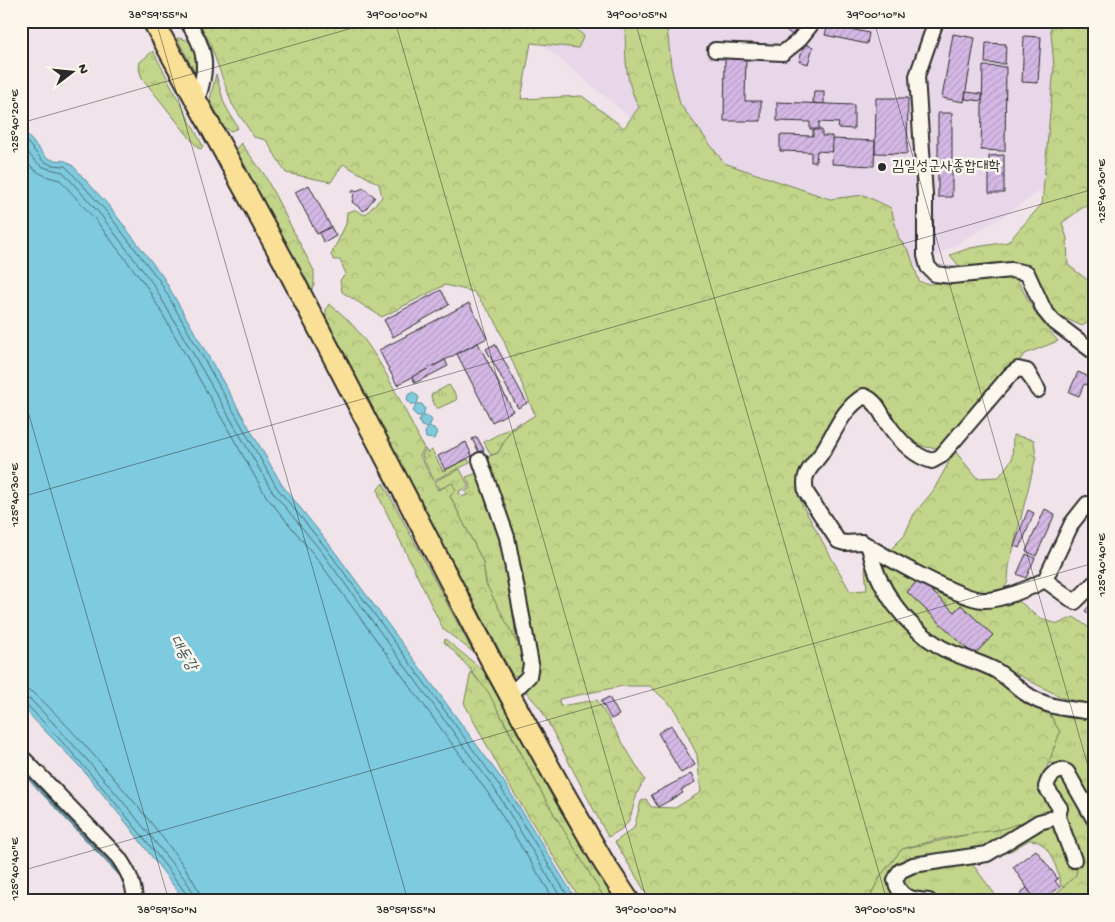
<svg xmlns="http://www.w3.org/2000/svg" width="1115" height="922" viewBox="0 0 1115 922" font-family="'Gochi Hand','Poor Story',sans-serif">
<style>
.built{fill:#e8d7e8}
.grass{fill:url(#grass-tufts);stroke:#76805a}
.forest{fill:url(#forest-crowns);stroke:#76805a}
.water{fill:#7ecade;stroke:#5d8a96}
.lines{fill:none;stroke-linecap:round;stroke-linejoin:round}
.shore{stroke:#4c6b73;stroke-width:1}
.stream{stroke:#5d8a96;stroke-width:3}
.building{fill:url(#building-hatch);stroke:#2b2b2b}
.minor-casing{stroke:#2b2b2b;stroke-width:18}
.highway-casing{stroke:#2b2b2b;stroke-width:24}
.minor{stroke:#fbf7ec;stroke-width:14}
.highway{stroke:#f9e096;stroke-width:20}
.ticks{fill:none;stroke:#2b2b2b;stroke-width:1;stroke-opacity:0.45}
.poi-dot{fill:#2b2b2b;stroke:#fbf7ec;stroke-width:2}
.labels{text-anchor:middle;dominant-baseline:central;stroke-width:5;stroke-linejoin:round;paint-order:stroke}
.poi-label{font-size:15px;fill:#2b2b2b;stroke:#fbf7ec;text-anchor:start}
.water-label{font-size:16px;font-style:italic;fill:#445b61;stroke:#fbf7ec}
.neatline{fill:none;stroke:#2b2b2b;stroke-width:2}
.ticks-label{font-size:12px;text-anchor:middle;fill:#2b2b2b}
</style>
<defs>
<pattern id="grass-tufts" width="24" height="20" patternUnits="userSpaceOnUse" patternTransform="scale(1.25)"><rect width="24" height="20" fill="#c2d58a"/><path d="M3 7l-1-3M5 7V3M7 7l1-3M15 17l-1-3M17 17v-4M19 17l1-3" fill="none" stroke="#a7b777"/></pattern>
<pattern id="forest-crowns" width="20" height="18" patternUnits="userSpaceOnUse" patternTransform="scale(1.25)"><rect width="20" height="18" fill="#c2d58a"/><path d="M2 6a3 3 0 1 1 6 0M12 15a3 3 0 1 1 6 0" fill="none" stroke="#a7b777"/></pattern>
<pattern id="building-hatch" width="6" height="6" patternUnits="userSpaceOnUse" patternTransform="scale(1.25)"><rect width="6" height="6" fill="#d5b8e5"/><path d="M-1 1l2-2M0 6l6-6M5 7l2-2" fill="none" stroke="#b79ec5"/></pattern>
</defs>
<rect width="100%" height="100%" fill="#f0e4ea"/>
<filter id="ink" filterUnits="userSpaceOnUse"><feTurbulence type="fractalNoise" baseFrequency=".02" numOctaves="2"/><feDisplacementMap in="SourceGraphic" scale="10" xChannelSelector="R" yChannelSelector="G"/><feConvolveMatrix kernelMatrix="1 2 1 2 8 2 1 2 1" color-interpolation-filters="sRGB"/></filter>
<g filter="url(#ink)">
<path class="built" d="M525,21h569v133l-95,65 -166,98 -127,-136 -163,-136z"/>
<g class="grass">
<path d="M177,38c19,1 19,16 21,32l-1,2 -3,-1z"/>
<path d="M153,51l50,95 -2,3 -3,-1 -56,-70 -3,-9 1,-7z"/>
<path d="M216,74l8,29 14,25 -7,3 -7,-3 -14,-28z"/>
<path d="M449,385l8,12 -1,3 -17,8h-3l-5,-11 1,-3z"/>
<path d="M521,422l-11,9 -12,22 -7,2 -7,-13z"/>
<path d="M425,449l3,4 4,-3 11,21 25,-12 2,4 -36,17 -12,-24z"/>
<path d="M460,469l9,18 -10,4 2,6 6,-2 -2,-4 6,-3 -5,-11 11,-4 25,60 15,112 -31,-61 -3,-22 -33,-66 2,-12 -13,5 -4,-8z"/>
<path d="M383,483l90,169 -30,-23 -64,-132 -1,-8z"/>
<path d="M445,639l39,32 70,129 61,101h-9c-21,-35 -43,-70 -63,-106 -29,-53 -53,-113 -99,-153z"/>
<path d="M1049,713l45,6v89c-13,-21 -19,-45 -47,-45l13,-31z"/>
<path d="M1030,821l-46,30 -84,14 5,36h-27l-7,-7 10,-19 21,-26z"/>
<path d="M1053,824l3,2 22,38 -2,11 -12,12 -3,-1c-3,-16 -12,-47 -32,-46l-18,11h-6l13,-15z"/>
<path d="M970,861l30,40h-50l-36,-5 -13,-11 1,-9 7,-5z"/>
</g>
<g class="forest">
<path d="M198,21h369l17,15 -6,12 -47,-5 -10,56 61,-3 42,32 15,-21c-16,-29 -13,-54 -14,-86h35l7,6 4,39 9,38 44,59 106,36 34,-4 27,13 8,31 10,12 10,30 7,3 90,-6 21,38 21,25 -33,13 -81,91c-30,15 -56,-33 -72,-54l-9,-1 -62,87v26l49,88 17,-1 -2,-21 4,-4 24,47 93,57 42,32 21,12 11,19 -18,49 11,31 -51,17 -62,10 -38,10 -21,26 -10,19 7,7h-227l-36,-59 19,-14 7,-27 5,-2 5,8 24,1 26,-16 -4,-37 -23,-47 -24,-22h-27l-64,13 1,7 37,-6 48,80c-11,13 -10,28 -17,42 -4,7 -13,11 -20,15l-67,-128 -15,-17 9,-16 -51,-218 14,-5 12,-22 25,-16 -40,-95 -21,-28 -29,-7 -63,32 -40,-25 -2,-12 6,-6 -6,-14h-6l-3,-5 15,-31 1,-12 8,-2 10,5 17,-18 -3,-13 -36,-20 -12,18 -45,-9 -20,-33 -12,-3 -22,-33 -23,-63z"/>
<path d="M1050,21h44v183l-12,4 -20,15 5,15 1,27 26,20v34l-12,7 -22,-10 -11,-13 -19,-35 -13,-3 -58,1 -9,-11 20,-7 38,-6 34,-38 12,-137z"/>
<path d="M241,143l23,31 50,97v14l-3,6 -73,-135 -2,-7z"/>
<path d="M329,304c44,30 70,97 95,144l-4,8 18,34 14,-7 4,7 -6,6 33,66 3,22 31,59 -7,-55 16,79 -1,5 -4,3 -8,1 -187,-354v-13z"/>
<path d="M1013,435l21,5 2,17 -27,109 -1,15 -6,12 -16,2 -17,-3 -82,-39 17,-17 10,-22 19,-23 22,-40 22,27 22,-1 13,-18z"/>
<path d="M879,556l87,45 48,-4 27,22 17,5 16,-7 14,10 6,-5v83l-31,-7 -62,-32 -53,-19 -48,-40 -25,-47z"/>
<path d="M471,672l16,18 57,107 62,104h-25l-77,-124 -40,-74z"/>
<path d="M1064,776l30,48v77h-45l27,-26 3,-17 -28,-70 3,-9z"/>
</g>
<g class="water">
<path d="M21,128l25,29 7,3 13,1 7,5 36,40 54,71 119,208 47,59 175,238 73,119h-392l-57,-76 -46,-56 -61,-63z"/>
<path d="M413,392l6,5 -2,7h5l3,5 -2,7h5l4,4 -3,7 5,1 3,4 -3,7 -8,-1 -1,-6 3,-4 -7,-2 -2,-6 3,-4h-5l-4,-4 3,-8h-6l-3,-4 1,-5z"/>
</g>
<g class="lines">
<g class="shore">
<path d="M21,135l22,26 9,4 13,1 4,4 36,40 54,70 118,208 49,60 173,237 72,116"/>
<path d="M21,144c19,22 14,22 42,28l37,42 53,70 119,207 49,60 173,237 69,113"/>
<path d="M21,156c13,15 20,20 39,24l34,38 53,69 119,209 49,60 173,237 67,108"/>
<path d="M21,690c6,0 10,1 14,4 28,23 167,180 167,207"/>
<path d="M21,697l10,3c49,50 93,101 135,156 9,12 28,30 29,45"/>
<path d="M21,703l6,2c60,61 110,122 161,191l1,5"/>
</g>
<path class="stream" d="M21,770l103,109"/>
</g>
<g class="building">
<path d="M767,21h15l-5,8z"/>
<path d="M791,21h15l-13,15 -8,-7z"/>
<path d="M828,24l41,9 -2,11 -42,-9z"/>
<path d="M953,34l22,4 -11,64 -22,-4z"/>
<path d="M1024,36l17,1 -3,46 -16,-1z"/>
<path d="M986,43l20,1 -1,20 -20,-1z"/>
<path d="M804,44l9,3 -5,17 -9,-3z"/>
<path d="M725,56h21l-1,45h16v20h-37z"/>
<path d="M983,66l23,1 -1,84 -24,-1z"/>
<path d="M814,91h10v13l-11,-1z"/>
<path d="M966,92l16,2v7l-17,-2z"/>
<path d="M876,98h32l-1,56 -32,-1z"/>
<path d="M777,102l77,3v24l-16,-1 1,-5 -20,-1v7h-9v-7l-33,-1z"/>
<rect x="938" y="113" width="14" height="84"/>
<path d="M813,130h9v6h10v16l-15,-1 -1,11h-5v-10l-31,-1v-16l33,1z"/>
<path d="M833,139l42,2 -1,25 -42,-2z"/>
<path d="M1004,155v38h-15v-37z"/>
<path d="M309,185l22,42 -14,7 -22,-42z"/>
<path d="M364,188l11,9 -11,14 -12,-9 2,-8 -2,-2 2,-3 2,2z"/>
<path d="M331,227l5,9 -12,7 -5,-10z"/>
<path d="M441,290l8,15 -56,32 -9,-17z"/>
<path d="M469,303l18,35 -90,47 -18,-35z"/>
<path d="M478,343l35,68 -21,11 -35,-68z"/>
<path d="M495,344l32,59 -9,5 -32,-59z"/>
<path d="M445,360l3,6 -33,17 -3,-6z"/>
<path d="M1078,372l16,7 -3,7 -7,-2 -5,12 -10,-4z"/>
<path d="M477,437l7,13 -5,2 -7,-13z"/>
<path d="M466,442l6,14 -27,14 -7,-14z"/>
<path d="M1045,509l10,5 -19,42 -10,-5z"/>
<path d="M1028,510l6,3 -14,35 -6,-2z"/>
<path d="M1026,554l9,4 -9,20 -9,-4z"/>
<path d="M919,579l35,33 7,-7 32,30 -19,20 -67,-63z"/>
<path d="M1094,600v18l-9,-7z"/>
<path d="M609,697l10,18 -8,4 -10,-18z"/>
<path d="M671,725l24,40 -14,8 -23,-40z"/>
<path d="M691,774l4,9 -14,7 2,3 -25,14 -7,-12z"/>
<path d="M1036,850l22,29 -3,2 5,6 -18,14h-6l-23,-34z"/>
<path d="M1027,888l9,13h-11l-5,-8z"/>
</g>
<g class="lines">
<defs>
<g id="minor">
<path d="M187,21c21,30 21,49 9,82"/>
<path d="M936,21l-19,55 8,119v61l3,11 7,7 17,2 59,-6 16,3 17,37 9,11 41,31"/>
<path d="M715,50l68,3 15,-12 16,-20"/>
<path d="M1038,390l-11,-19 -9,-2 -8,6 -69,81 -9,5c-19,-5 -34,-22 -45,-38 -7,-11 -10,-22 -23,-27 -23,14 -29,37 -43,58 -5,7 -12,14 -15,22 -2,6 -1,10 0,16l32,49 7,2 17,-1c23,15 98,57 121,58 17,1 47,-12 62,-20"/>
<path d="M480,460l27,77 24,127 -2,12 -19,19"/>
<path d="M1087,504l-15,19 -27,57 30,22 19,-19"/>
<path d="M869,546c8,43 36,80 73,102 17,9 36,13 53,22 11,6 20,16 30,23 20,15 45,16 69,19"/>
<path d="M21,756l97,101c10,14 16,26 17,44"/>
<path d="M1058,817l16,43"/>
<path d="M929,901c-16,-1 -30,-3 -34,-21l5,-9 13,-6 74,-11 52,-32 19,-5 2,-9 -14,-21c3,-10 6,-14 16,-17l5,2 27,47"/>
</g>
<path id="highway" d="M153,21l130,239 211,406 63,115 47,82 25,38"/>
</defs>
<use href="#minor" class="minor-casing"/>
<use href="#highway" class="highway-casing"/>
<use href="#minor" class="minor"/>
<use href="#highway" class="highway"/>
</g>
</g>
<path class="ticks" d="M156,21l252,880M395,21l252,880M635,21l252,880M874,21l220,766M21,123l356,-102M21,387l148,514M21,497l1073,-308M21,871l1073,-308"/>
<circle class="poi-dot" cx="882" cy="167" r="5"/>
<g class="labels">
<g class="poi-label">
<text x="892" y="167">김일성군사종합대학</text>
</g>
<g class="water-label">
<text transform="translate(182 654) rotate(58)">대동강</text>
</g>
</g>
<rect width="1115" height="922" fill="none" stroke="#fbf7ec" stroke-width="55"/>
<g transform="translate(72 72) rotate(74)" stroke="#fbf7ec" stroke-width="4" paint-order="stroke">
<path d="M0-4L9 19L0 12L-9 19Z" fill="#2b2b2b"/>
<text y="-8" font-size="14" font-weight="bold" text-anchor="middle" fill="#2b2b2b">N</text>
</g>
<rect x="28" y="28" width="1060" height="866" class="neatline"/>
<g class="ticks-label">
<text x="158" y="18">38°59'55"N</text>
<text x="397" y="18">39°00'00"N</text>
<text x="637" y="18">39°00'05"N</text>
<text x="876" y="18">39°00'10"N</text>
<text transform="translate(14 121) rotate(-90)" y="4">125°40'20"E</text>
<text transform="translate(1101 191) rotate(-90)" y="4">125°40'30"E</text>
<text transform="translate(14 495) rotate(-90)" y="4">125°40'30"E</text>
<text transform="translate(1101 565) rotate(-90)" y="4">125°40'40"E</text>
<text transform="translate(14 869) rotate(-90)" y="4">125°40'40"E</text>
<text x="167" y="913">38°59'50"N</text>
<text x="406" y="913">38°59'55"N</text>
<text x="646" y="913">39°00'00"N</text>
<text x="885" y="913">39°00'05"N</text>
</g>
</svg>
